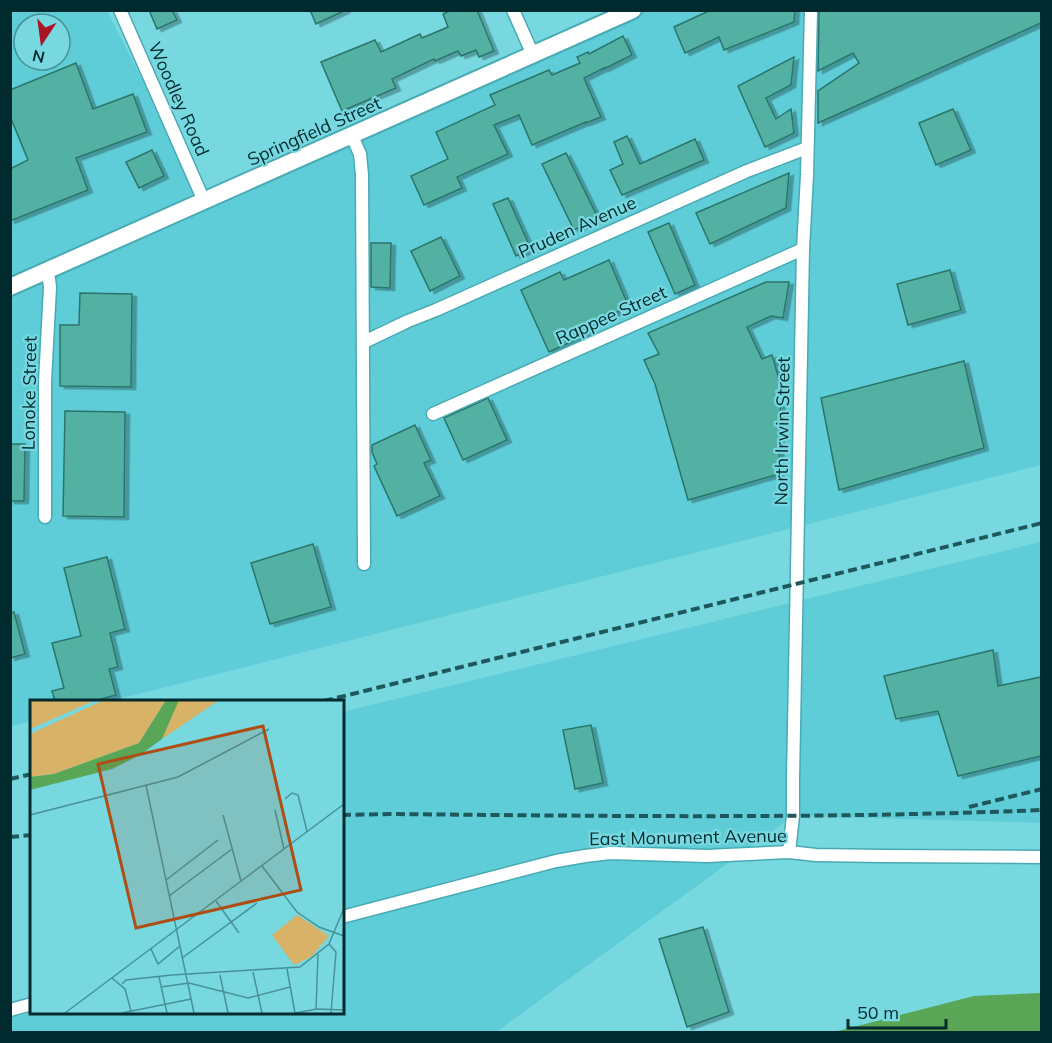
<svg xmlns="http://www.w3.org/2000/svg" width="1052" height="1043" viewBox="0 0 1052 1043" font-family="Mulish,sans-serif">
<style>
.built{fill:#5fcdd7;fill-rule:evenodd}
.water{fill:#59a656}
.building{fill:#53b1a4;stroke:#2b746a;stroke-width:1.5;filter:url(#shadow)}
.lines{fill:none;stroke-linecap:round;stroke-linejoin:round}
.street-casing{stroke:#48aab3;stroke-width:15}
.secondary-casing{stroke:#48aab3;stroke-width:20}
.street{stroke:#fff;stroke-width:12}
.secondary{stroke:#fff;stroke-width:16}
.rail{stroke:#1f585c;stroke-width:4;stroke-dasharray:9 4.5;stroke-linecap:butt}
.labels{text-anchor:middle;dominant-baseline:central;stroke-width:4.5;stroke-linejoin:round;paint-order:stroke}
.street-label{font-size:18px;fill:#002a2d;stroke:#77d8e0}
.inset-road{fill:none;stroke:#479298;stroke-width:1.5}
.view{fill:#ae4d14;fill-opacity:0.15;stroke:#ae4d14;stroke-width:3}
.inset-edge{fill:none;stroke:#002a2d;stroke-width:3}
</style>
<defs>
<filter id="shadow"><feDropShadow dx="4.5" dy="2.5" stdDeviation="0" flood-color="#0004"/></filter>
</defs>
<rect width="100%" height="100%" fill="#77d8e0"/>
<g class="built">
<path d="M11,11h96l98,190 440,-190h396v454l-930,236h-79l-1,20 -20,5zM24,24h36v36h-36z"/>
<path d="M1041,542v281l-248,-7 -297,216h-485v-14l24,-6h307v-300z"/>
</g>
<path class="water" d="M1041,993v39h-207l140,-36z"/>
<g class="building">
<path d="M149,10h23l5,10 -20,9z"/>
<path d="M310,10h36l-30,14z"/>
<path d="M451,10h26l17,41 -15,6 -3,-7 -15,6 -3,-5 -23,10 -1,-2 -42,20 4,9 -54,23 -21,-49 54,-22 6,12 39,-18 2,4 26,-11 -5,-13z"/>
<path d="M711,10h84l-1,12 -70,28 -5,-13 -34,16 -11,-26z"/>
<path d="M822,10h219v13l-223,100v-32l41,-28 -6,-10 -35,18 1,-59z"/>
<path d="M623,36l9,19 -28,14v-1l-20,10 17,39 -15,6v-1l-54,23 -13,-30 -25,10 14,29 -51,23 5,11 -38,17 -13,-29 37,-17 -12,-27 59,-27 -5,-10 59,-25 3,5 28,-12 -3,-6 11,-5 1,2z"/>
<path d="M794,57l-3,28 -25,13 10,21 15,-10 3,24 -29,14 -27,-61z"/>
<path d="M76,63l17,46 40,-15 14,38 -71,26 12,32 -78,31v-52l18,-9 -18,-44v-26z"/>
<path d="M953,109l18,41 -35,15 -17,-42z"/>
<path d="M627,136l13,28 55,-25 9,21 -82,35 -12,-25 13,-6 -9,-22z"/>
<path d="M152,150l12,26 -25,12 -13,-26z"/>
<path d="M566,153l32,65 -24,12 -32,-66z"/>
<path d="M789,173l-3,35 -76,36 -14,-31z"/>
<path d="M508,198l23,51 -15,7 -23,-52z"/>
<path d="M669,223l26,62 -20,9 -27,-62z"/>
<path d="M441,237l19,39 -30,15 -19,-40z"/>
<path d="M371,243h20l-1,45 -19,-1z"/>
<path d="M609,260l20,47 -44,19 3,8 -39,18 -28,-62 39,-18 4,8z"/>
<path d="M950,270l11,40 -53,15 -11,-41z"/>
<path d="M766,282h23l-6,36 -12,-2 -24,11 15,32 10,-4 9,31 -2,88 -91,26 -33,-116 -11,-24 15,-6 -11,-21z"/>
<path d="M80,293l52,1 -1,93 -71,-1v-61h19z"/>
<path d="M964,361l20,87 -145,42 -18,-92z"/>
<path d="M488,398l19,42 -44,20 -19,-42z"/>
<path d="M65,411l60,1 -1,105 -61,-1z"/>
<path d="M415,425l16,35 -7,3 16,33 -43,20 -23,-50 3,-2 -5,-12v-7z"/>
<path d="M10,444h15l-1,57h-14z"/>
<path d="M313,544l18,63 -61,17 -19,-61z"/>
<path d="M107,557l18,72 -15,4 8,34 -9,2 7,26 -22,6h-39l-3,-10 12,-3 -12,-45 29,-7 -17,-68z"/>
<path d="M14,612l11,42 -15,4v-45z"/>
<path d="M993,650l5,36 43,-9v79l-83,20 -20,-65 -42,8 -12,-43z"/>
<path d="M591,725l12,58 -28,6 -12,-59z"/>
<path d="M703,927l26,85 -42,15 -28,-88z"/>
</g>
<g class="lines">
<defs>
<g id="street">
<path d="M120,10l84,191"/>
<path d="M513,10l20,45"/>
<path d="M352,136l8,18 2,21 2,389"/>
<path d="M364,342l44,-21 28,-11 311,-139 60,-23"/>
<path d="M433,414l370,-165"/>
<path d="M45,517v-135l5,-95 -1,-8 -4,-8"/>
<path d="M789,852l4,-36v-36l10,-531 4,-74 4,-165"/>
<path d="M342,917l214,-56 29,-5 25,-3 97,3 82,-4 27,3 66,1 160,1"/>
<path d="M10,1010l22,-6"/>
</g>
<path id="secondary" d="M10,287l623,-277"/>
</defs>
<use href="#street" class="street-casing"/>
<use href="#secondary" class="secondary-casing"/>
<use href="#street" class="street"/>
<use href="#secondary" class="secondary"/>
<g class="rail">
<path d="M324,701l718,-178"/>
<path d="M10,779l22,-5"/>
<path d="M969,807l73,-18"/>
<path d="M342,815l48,-1c217,2 434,5 652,-4"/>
<path d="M10,837l22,-2"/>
</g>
</g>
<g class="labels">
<g class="street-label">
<text transform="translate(179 99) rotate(66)">Woodley Road</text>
<text transform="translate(314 131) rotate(-24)">Springfield Street</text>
<text transform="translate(577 227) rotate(-24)">Pruden Avenue</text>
<text transform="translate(611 315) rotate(-24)">Rappee Street</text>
<text transform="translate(29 393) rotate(-89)">Lonoke Street</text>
<text transform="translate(782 431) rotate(-89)">North Irwin Street</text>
<text transform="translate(688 837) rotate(-1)">East Monument Avenue</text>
</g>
</g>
<g transform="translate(30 700)">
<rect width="314" height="314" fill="#77d8e0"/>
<path d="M0,0h66l-66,29zM74,0h62l-27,43 -85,31 -24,3v-43zM149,0h40l-57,39 13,-32zM267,215l32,21 -18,21 -17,8 -22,-30z" fill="#d8b267"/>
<path d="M136,0h13l-17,39 -22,16 -28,14 -82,21v-13l24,-3 85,-31z" fill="#59a656"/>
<path class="inset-road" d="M116,85l48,228M255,99l7,-6 6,2 9,36M245,110l9,39M0,115l148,-38 91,-48M193,115l18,66M232,166l35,46 22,15 25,9M136,180l52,-40M139,196l63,-47M186,201l23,32M299,244l7,8 -5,61M121,249l7,15 22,-18M152,258l75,-55M257,269l8,44M223,272l9,41M190,275l8,38M129,277l8,36M82,278l13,11 6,22M92,284l4,-4 46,-5 128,-8 29,-23 15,-36M131,287l28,-4 59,15 42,-11M286,309l2,-55M35,313l279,-209M92,313l69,-14M265,313l22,-4 27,1"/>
<path class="view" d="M233,26l38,164 -165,38 -38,-164z"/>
<rect width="314" height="314" class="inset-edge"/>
</g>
<rect width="1052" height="1043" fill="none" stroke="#002a2d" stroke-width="24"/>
<g transform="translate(42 42) rotate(193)"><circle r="28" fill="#77d8e0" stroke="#479298" stroke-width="1.5"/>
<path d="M0-4.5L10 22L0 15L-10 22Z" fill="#aa1425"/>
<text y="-9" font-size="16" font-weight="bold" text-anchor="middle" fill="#002a2d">N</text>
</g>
<path d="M848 1019v9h98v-9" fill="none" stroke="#002a2d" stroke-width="3"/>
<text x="857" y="1019" font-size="18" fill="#002a2d" stroke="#77d8e0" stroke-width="4.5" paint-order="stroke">50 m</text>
</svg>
